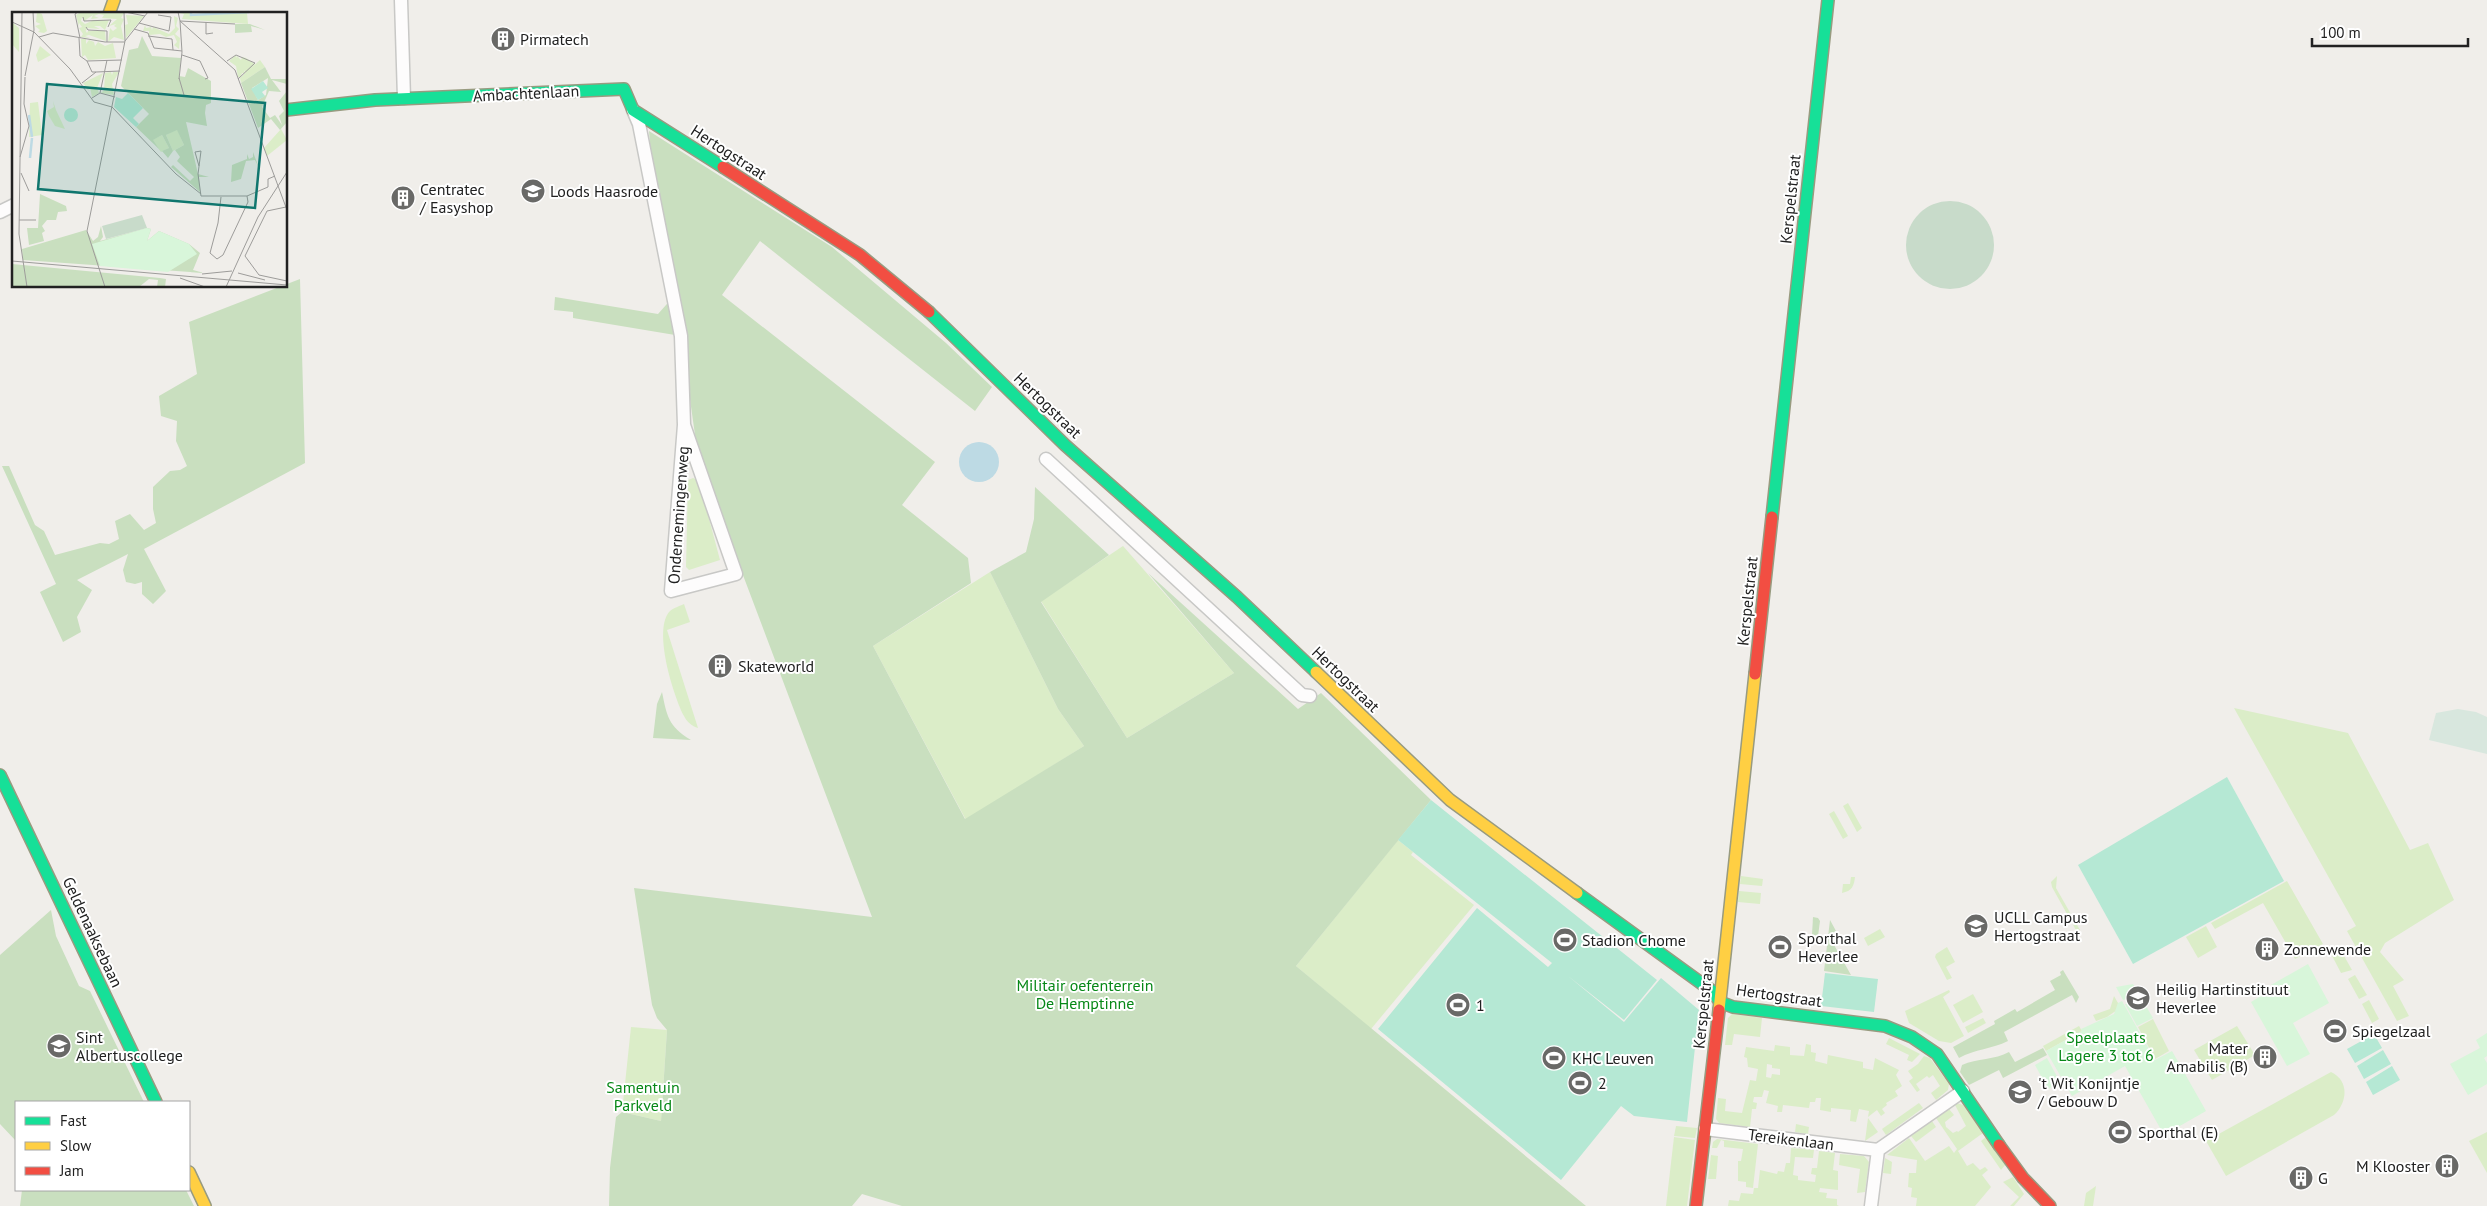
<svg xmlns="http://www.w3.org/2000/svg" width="2487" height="1206" viewBox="0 0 2487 1206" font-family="'PT Sans',sans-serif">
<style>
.grass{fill:#dbedc8;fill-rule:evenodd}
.forest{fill:#c9dfbf}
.wetland{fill:#d8e7de}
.cemetery{fill:#c8dbca}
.park{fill:#d8f6da}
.pitch{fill:#b5e8d4}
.water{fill:#bddae4}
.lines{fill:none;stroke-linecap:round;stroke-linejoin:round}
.street-casing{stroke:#c8c8c6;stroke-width:15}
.fast-casing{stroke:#989b80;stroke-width:14}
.slow-casing{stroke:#989b80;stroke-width:14}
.jam-casing{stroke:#989b80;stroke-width:14}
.street{stroke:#fdfcfc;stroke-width:12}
.fast{stroke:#16e098;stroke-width:11}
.slow{stroke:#ffcf43;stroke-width:11}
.jam{stroke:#f24e42;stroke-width:11}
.labels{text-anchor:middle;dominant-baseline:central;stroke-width:4;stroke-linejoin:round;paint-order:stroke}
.poi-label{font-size:16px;fill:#212121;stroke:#fff;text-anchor:start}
.street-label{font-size:16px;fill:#212121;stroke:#fff}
.park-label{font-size:16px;fill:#078817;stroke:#fff}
.inset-river{fill:none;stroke:#bddae4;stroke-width:2.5}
.inset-road{fill:none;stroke:#9d9c9a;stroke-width:1}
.view{fill:#0f766e;fill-opacity:0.15;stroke:#0f766e;stroke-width:2.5}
.inset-edge{fill:none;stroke:#212121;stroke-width:2.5}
</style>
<rect width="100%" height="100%" fill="#f0eeea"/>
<g class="grass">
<path d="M693,478l6,3 21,79 -31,10 -3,-3 2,-87z"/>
<path d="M1123,546l111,127 -107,65 -86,-137z"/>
<path d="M990,572l68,137 26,37 -118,74 -93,-174z"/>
<path d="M684,604l6,18 -23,8 31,98c-6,-2 -11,-6 -14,-12 -10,-19 -32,-87 -14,-105 3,-3 10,-5 14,-7z"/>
<path d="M2234,708l114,25 62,117 18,-7 26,57 -69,43 -5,9 24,28 -11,6 16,30 -12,5 -50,-90 9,-5z"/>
<path d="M1848,803l14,25 -5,4 -14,-26z"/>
<path d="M1834,811l14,25 -5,3 -14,-25z"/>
<path d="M1398,840l15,12 -2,3 63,50 -103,124 -75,-63z"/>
<path d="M1741,876l22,3 -1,7 -22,-2z"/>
<path d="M2057,876l-1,12 24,42 -3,2 -25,-45 -1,-5z"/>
<path d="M1851,877h4c-1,9 -3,14 -13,16l1,-9h7z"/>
<path d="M2287,881l36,63 -28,15 -32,-56 -48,26 -4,-6z"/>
<path d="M1739,891l22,2 -1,11 -22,-2z"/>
<path d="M2206,926l11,21 -19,11 -12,-21z"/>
<path d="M1880,929l5,8 -17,9 -4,-8z"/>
<path d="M2338,945l14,25 -11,3 -12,-23z"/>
<path d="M1947,947l8,15 -9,5 6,11 -5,2 -12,-23 1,-3z"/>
<path d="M2355,975l12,20 -8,4 -11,-20z"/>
<path d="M1949,990l1,2 -7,5 21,39 -13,7 -12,-2 -30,-18 -4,-12z"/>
<path d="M1973,994l10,18 -20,11 -10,-18z"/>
<path d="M2114,996l4,7 -1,7 -10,7 -11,4 -3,-6 17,-6z"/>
<path d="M2369,1000l10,19 -7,4 -10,-19z"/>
<path d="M1732,1014l30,4 -2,19 -26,-3 -2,11h-7l3,-27z"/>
<path d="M1983,1018l3,5 -18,10 -3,-6z"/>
<path d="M2153,1019l16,32 -14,8 -17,-32z"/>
<path d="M2079,1026l3,5 -36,20 -3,-5z"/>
<path d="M2237,1026l18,29 -43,25 -18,-30z"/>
<path d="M631,1027l36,3 -6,91 -39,-9z"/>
<path d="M1889,1038l31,16 -8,8 -5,-2 2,-5 -23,-11z"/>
<path d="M1806,1044l5,1v7l5,1 -1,8 12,3 1,-9 35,7v6l10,2 2,-12 24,12 -3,5 6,11 -7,5 3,5 -12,7 1,2 -5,4 3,4 -4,3 -4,-6 -9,7 1,-6 -10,-2 -3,13 -6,-1 1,-11 -20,-2v4l-11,-2 1,-12h-5l-1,4h-5l-1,6 -26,-3 -1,7h-5l1,-6 -12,-3 3,-12 -5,-1 -2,7h-8l-1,5 4,1 -1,6h-4l-2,18 -31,-4 -3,-4 2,-21 8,1 -1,12 17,2 8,-33 6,1 2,-12 -10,-2 -1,-9 -3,-1 2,-10 28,4 1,-6 15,2v8l14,1zM1767,1064l5,1v3l8,1v6l-8,-1 -1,4 -5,-1z"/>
<path d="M1924,1056l6,2 19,26 -1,6 -12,10 -5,-7 9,-7 -7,-11 -4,3 -2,-2 -11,8 4,6 -3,2 -8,-11 4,-3 -5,-7 10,-7z"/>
<path d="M2331,1072c19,9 16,31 3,43l-108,61 -20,-35z"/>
<path d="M1919,1103l4,5 -37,27 -4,-6z"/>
<path d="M1957,1103l6,2 20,28 -25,18 9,15 6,-3 7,7 5,-3 3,3 -6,5 9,12 -16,19h-59l1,-8 -6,-1 1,-9 -4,-1 1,-14h7l1,-13 -30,-5 22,-17 16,23 24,-15 5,7 3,-4 -21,-31 13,-9 5,6 -9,7 1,5 7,6 4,-2 1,1 8,-6 -11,-21z"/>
<path d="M1868,1118l10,14 -13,9z"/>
<path d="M1932,1121l4,6 -20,15 -5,-6z"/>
<path d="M1796,1124l13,3 -1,7 -13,-2z"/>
<path d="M1676,1126l21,2 -2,10 -21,-2z"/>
<path d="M2487,1132v41l-18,-32z"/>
<path d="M1674,1137l21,3 -8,66h-21z"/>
<path d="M1986,1137l20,27 -5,6 -20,-29z"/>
<path d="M1717,1139l41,5 -5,44 -7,-1v-5l-8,-1v-20h3l2,-12 -19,-2v-6l-3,-1 -4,8h-5l1,-6z"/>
<path d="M1791,1148l23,2 -1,8 -18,-1 -2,18 5,1v4l17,2 1,-7 -5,-1 1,-6h5l2,-17 16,2 -2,17 5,1v19l-18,-2 -1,4 8,1 -1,5 11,1v6l2,1h-111l1,-6 10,1 2,-8 12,1 1,-6h4l2,-18 17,4 1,-3 6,1 2,-9h4z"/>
<path d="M1840,1154l24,2 5,6 -4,30 -8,1 3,-24 -21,-4z"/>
<path d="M1711,1155l7,1 -2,23h-8z"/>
<path d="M1885,1158l7,4 -1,12 -8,-1z"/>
<path d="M2013,1177l11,17 -10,12h-4l9,-9 -16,-15z"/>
<path d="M2096,1186l-3,20h-9l2,-13z"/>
</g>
<g class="forest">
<path d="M649,131l183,116 114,96 46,44 -17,24 -215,-170 -38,54 213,167 -33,43 66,53 3,25 -98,63 92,173 119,-73 -26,-37 -68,-137 36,-20 8,-33 1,-32 74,68 -68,47 86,136 107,-65 -86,-100 150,136 23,-16 110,107 -135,166 290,240h-684l-40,-12 -10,12h-243l1,-38 6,-51 6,-5 39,9 6,-91 -10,-12 -5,-13 -18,-117 238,29 -174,-461 -17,-120 -108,-18v-6l-19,-2 1,-13 103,17 16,-18 -22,-129z"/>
<path d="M300,279l5,184 -161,86 22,42 -13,13 -11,-10v-12l-7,2 -9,-2 -3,-12 5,-16 -51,26 15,10 -15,27 4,15 -18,10 -23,-50 16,-8 -54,-118h7l26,59 9,6 11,24 45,-12 9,1 10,-5 -4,-18 15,-7 14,16 12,-7 -3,-14v-22l17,-16 10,-1 7,-4 -11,-25 1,-20 -16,-5 -2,-20 38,-22 -8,-52z"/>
<path d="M662,692c5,24 6,34 29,48l-38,-2 4,-34z"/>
<path d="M51,910l5,26 23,50 11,5 54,111h-128v39l-16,-17v-169z"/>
<path d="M1813,917l5,1 2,3 -2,15 -6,-1z"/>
<path d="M1830,920l6,11 -7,5 22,39 -27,-4z"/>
<path d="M2063,970l16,27 -3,6 -4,-8 -68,37 4,9c-16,8 -33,8 -49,17l-6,-11 42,-23 -1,-3 21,-12 2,3 38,-22 -5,-9 11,-6 -1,-3z"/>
<path d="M2043,1048l4,7 -44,23 -4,-8 -30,15 -9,-13 2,-7c15,-7 33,-5 47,-13l6,10z"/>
<path d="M22,1190h164l8,16h-174z"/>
</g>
<path class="wetland" d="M2458,709l18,3 11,5v37l-58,-14 7,-27z"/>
<circle class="cemetery" cx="1950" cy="245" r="44"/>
<g class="park">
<path d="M2308,964l21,39 -36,20 17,31 -23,12 -36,-64 22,-13 -2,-4z"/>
<path d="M2133,984l7,12 -17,4 -7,-13z"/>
<path d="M2122,1001l33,59 17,-9 34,60 -42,24 -39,-69 -53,30 -26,-45 36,-20 -1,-2 33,-15 4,-11z"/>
<path d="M2143,1001l10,17 -16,8 -12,-22z"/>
<path d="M2487,1033v23l-3,2 3,5v21l-19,11 -18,-31 30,-16 -4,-8z"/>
<path d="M2047,1058l13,24 -12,7 -13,-24z"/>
</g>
<g class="pitch">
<path d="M2227,777l57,104 -151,83 -55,-99z"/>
<path d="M1431,800l226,180 -33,40 -56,-44 56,46 37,-44 38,32 -12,112 -53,-6 -13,-10 -60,74 -183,-151 99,-121 71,59 4,-4 -154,-123z"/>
<path d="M1825,973l53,6 -4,33 -53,-6z"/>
<path d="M2374,1034l8,14 -27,15 -8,-14z"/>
<path d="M2383,1050l8,14 -27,15 -7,-13z"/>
<path d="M2392,1066l8,14 -27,15 -7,-13z"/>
</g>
<circle class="water" cx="979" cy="462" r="20"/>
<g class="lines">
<defs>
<g id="street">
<path d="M401,0l3,98"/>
<path d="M633,110l6,14 42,212 3,89 -13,166 65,-17 -52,-149"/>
<path d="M0,212l14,-7"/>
<path d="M1046,459l256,236 8,1"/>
<path d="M1705,1129l173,21"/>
<path d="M1871,1206l7,-56 85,-59"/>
</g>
<g id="fast">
<path d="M286,110l89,-10 249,-11 9,21 90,57"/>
<path d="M929,312l136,133 172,152 79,75"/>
<path d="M1772,517l56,-517"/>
<path d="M0,775l156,327"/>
<path d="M1577,893l135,98 8,11 13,5 152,19 27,11 25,17 62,91"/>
</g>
<g id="slow">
<path d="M109,14l5,-14"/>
<path d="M1316,672l134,128 127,93"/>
<path d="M1719,1010l36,-336"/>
<path d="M189,1172l16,34"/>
</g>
<g id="jam">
<path d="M723,167l137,88 69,57"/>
<path d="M1755,674l17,-157"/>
<path d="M1999,1145l24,33 27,28"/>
<path d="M1696,1206l23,-196"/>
</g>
</defs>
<use href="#street" class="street-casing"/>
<use href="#fast" class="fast-casing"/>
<use href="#slow" class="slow-casing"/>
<use href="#jam" class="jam-casing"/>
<use href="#street" class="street"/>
<use href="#fast" class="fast"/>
<use href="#slow" class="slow"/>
<use href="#jam" class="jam"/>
</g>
<defs>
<symbol id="building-disc" viewBox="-11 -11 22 22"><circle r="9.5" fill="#696967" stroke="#fff"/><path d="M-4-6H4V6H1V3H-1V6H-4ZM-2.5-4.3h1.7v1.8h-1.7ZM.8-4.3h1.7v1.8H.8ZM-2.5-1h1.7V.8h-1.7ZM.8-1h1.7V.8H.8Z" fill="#fff"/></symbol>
<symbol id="university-disc" viewBox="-11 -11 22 22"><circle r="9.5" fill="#696967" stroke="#fff"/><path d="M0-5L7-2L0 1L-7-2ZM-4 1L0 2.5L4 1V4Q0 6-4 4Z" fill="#fff"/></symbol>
<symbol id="stadium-disc" viewBox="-11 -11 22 22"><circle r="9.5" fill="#696967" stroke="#fff"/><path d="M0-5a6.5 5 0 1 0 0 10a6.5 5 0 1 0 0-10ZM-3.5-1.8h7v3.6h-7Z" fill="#fff"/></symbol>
<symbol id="school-disc" viewBox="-11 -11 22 22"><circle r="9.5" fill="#696967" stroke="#fff"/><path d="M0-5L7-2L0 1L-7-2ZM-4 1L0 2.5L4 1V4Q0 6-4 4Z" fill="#fff"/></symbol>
</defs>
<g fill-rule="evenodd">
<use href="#building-disc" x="489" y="25" width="28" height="28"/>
<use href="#university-disc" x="519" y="177" width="28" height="28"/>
<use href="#building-disc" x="389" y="184" width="28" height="28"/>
<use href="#building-disc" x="706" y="652" width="28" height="28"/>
<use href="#university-disc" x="1962" y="912" width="28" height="28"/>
<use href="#stadium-disc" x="1551" y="926" width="28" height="28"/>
<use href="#stadium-disc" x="1766" y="933" width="28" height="28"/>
<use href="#building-disc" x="2253" y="935" width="28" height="28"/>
<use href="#school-disc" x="2124" y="984" width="28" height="28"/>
<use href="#stadium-disc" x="1444" y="991" width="28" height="28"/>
<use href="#stadium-disc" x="2321" y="1017" width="28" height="28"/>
<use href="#school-disc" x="45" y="1032" width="28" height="28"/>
<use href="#building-disc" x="2251" y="1043" width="28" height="28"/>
<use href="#stadium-disc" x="1540" y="1044" width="28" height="28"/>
<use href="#stadium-disc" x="1566" y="1069" width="28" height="28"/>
<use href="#school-disc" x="2006" y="1078" width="28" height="28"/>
<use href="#stadium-disc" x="2106" y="1118" width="28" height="28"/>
<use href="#building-disc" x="2433" y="1152" width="28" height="28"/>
<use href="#building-disc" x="2287" y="1164" width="28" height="28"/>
</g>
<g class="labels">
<g class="poi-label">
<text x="520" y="39">Pirmatech</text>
<text x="420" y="189">Centratec<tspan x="420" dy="18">/ Easyshop</tspan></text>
<text x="550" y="191">Loods Haasrode</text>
<text x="738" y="666">Skateworld</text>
<text x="1994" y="917">UCLL Campus<tspan x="1994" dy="18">Hertogstraat</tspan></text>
<text x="1798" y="938">Sporthal<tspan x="1798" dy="18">Heverlee</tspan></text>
<text x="1582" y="940">Stadion Chome</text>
<text x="2284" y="949">Zonnewende</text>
<text x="2156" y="989">Heilig Hartinstituut<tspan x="2156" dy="18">Heverlee</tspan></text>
<text x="1476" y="1005">1</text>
<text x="2352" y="1031">Spiegelzaal</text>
<text x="76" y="1037">Sint<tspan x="76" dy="18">Albertuscollege</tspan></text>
<text x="2248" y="1048" text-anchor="end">Mater<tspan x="2248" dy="18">Amabilis (B)</tspan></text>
<text x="1572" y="1058">KHC Leuven</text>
<text x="1598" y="1083">2</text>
<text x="2038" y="1083">'t Wit Konijntje<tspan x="2038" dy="18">/ Gebouw D</tspan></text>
<text x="2138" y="1132">Sporthal (E)</text>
<text x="2430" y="1166" text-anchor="end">M Klooster</text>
<text x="2318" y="1178">G</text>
</g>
<g class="street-label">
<text transform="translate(526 93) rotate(-3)">Ambachtenlaan</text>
<text transform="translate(729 152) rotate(33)">Hertogstraat</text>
<text transform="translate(1790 199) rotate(-84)">Kerspelstraat</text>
<text transform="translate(1048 405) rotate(44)">Hertogstraat</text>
<text transform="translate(678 515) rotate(-86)">Ondernemingenweg</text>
<text transform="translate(1747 601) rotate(-84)">Kerspelstraat</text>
<text transform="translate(1346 679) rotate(44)">Hertogstraat</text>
<text transform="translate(93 932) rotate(65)">Geldenaaksebaan</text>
<text transform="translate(1779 995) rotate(8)">Hertogstraat</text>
<text transform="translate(1703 1004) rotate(-84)">Kerspelstraat</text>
<text transform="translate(1791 1139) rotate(7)">Tereikenlaan</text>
</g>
<g class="park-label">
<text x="1085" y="985">Militair oefenterrein<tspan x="1085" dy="18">De Hemptinne</tspan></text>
<text x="2106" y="1037">Speelplaats<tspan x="2106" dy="18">Lagere 3 tot 6</tspan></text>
<text x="643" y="1087">Samentuin<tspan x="643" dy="18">Parkveld</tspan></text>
</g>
</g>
<g transform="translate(12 12)">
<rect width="275" height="275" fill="#f0eeea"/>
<path d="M25,0l5,2 5,17 -3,2 -6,-1 2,-2 -5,-4 6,-2 -5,-2zM69,0l43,1 -3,5 3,1 -3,7 3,14 -10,-3 -6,5 2,-14 3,3 4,-3 -3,-2 2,-2 -7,2 8,-7 -15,-1 2,-3 -5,-1 -5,2 5,2 -8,1 2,-4 -9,6 -2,-4 -1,4 4,3 9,-4h15l-4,10 -5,-4h-6l6,3 -13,-1 -1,3 -2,-3 3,5 1,-2h17l1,10 -17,-6 -4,1 5,2 -9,-1 2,-3 -4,-6 3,-1 -3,-4v4l-3,-12zM179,0v3h5l51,-2 1,11 -66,-5 2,-5 -4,-1zM114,3l18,1 -18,22 -1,-13 3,-1zM162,4l4,2 -2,8 3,3 -4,5 5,4 -1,11 -5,-4 3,-3 -3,-7 -8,2 -6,-3 -11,1v-4h-6l2,-6 1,3 5,-1 1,3 1,-3 16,7 6,-6zM1,11l6,5v24l-7,-8zM69,27h5v5l3,-4 5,2 1,4 3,-4 7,4 8,-3 3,15 -28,2 -3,-5 -3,2zM28,34l11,9 -13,7 -2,-7zM224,43v3l1,-2 4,4 1,-3 4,1 9,6 -9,9 -2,-3 1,4 -3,-1 -1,4h-3l-2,-11 -7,-5zM248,48l5,7 -24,16 -1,-5zM99,60l1,3 1,-3h6l-7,12 2,11 -13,-2 3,-3 1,-17zM91,61l-6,15 2,5 -7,4 -2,-10 -2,3 -5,-7zM41,89l3,9 9,19 -10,-3 -6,-10 -2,-5 7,-4zM26,90l4,33 -13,2 1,-34zM165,117l7,16 -11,6 -7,-16zM269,117l6,11 -20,16 -3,-8zM150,123l7,13 -8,4 -9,-12z" fill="#dbedc8"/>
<path d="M223,12h15l15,6 -14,-4 1,6 -17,1zM130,24l10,20 29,2 -2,18 6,1 3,-9 23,13v22l-5,2 -1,8 2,13 -21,-4 12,52 11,3h-10l1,15 -29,-25 2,-2 17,16 4,-4 -17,-16 3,-4 -5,-7 9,-5 -7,-15 -11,5 7,16 -5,7 -6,-7 7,-3 -7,-13 -9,5 6,9 -23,-22 13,-13 -28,-28 8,-36 9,-2zM253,55l6,12h16v5l-15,-4 9,12 -12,-1 -7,16 8,11 5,-3 7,10 -3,-9 5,-5 -5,-10 8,-10v31l-7,8 -9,-11 -13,9 -17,-45zM256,66l-2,17 -8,5 -6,-12zM241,140l6,16 -4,-8 -9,1 -5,18 -10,3 1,-17 15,-6v-5l2,5 4,-2zM28,182l26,12 1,5 -9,1 -2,8h-9l-5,6 3,5 -3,2 2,8 -15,4 -2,-17h11zM89,214l2,11 -3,4 47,-13 4,1 -4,12 12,-10 30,13 11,9 -7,17 11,3 -181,-13 -1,-11 64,-19 7,11 5,-4zM0,252l148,14 6,1 -1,8h-8l1,-7 -9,-1 -10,8h-127z" fill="#c9dfbf" fill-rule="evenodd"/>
<path d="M130,203l5,13 -41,11 -4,-13z" fill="#c8dbca"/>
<path d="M135,216l4,1 -4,12 12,-10 30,13 8,10 -29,18 -68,-6 -8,-22z" fill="#d8f6da"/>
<path d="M251,69l5,7 -6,4 3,4 -7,4 -7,-11zM116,81l15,15 -10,10 6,6 -3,3 -22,-20 2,-10 6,2zM52 103a7 7 0 1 1 14 0a7 7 0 1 1-14 0Z" fill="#b5e8d4"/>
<path class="inset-river" d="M179,0v3l58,-3M17,103l3,22M18,146l2,-20"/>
<path class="inset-road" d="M10,0l-3,222 8,53M66,0l-3,2 5,24M112,0l1,29M113,0l20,4M166,0l2,9 55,49 52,140M71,5l1,4 27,-1 -3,7M168,9l55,3M0,10l22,10 36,37 24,33 18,5 64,67 25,20M194,10v12l7,-1M127,11l30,8 2,-14 -13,-2M74,15l2,3 19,1v11M122,17l14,4 6,15 28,3M136,24l24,3 1,11M27,25l14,-4 52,9h20M67,26l1,18 7,5 5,11h4M170,43l18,6 8,17 -3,1M75,49l35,-1M215,49l9,-6 19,8 -17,16M13,64l9,-46 -1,-18M167,66l5,17M167,67l3,-27 -2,-31M70,71l14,-11 24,-1M88,81l15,4M80,86l8,-5 7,-33M8,145l9,-31 -5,-22 1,-27M187,154l-4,-14 6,-1 -3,23 3,22h46l21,-9v-8l7,-3M9,161l8,18M209,185l-3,26 -8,30 7,6 6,-4 25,-53 -1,-6M274,195l-19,4 -22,45 14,19 28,6M7,208h17M0,249l275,24M226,261l27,7M190,262l30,-3M168,266l25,9M93,275l-18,-56 38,-190 23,-29M214,275l32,-70 29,-45"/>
<path class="view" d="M35,72l218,19 -10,105 -217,-19z"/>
<rect width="275" height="275" class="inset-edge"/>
</g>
<rect x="15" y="1101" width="175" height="90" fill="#ffffff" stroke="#a6a6a6"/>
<rect x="25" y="1117" width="25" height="8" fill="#16e098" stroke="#a6a6a6"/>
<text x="60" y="1126" font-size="15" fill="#212121">Fast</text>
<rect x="25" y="1142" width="25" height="8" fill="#ffcf43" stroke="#a6a6a6"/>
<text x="60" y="1151" font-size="15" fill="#212121">Slow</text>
<rect x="25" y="1167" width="25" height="8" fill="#f24e42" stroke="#a6a6a6"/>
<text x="60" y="1176" font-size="15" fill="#212121">Jam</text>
<path d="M2312 38v8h156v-8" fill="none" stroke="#212121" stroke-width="2.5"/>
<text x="2320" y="38" font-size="15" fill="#212121" stroke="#ffffff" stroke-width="4" paint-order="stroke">100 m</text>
</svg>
